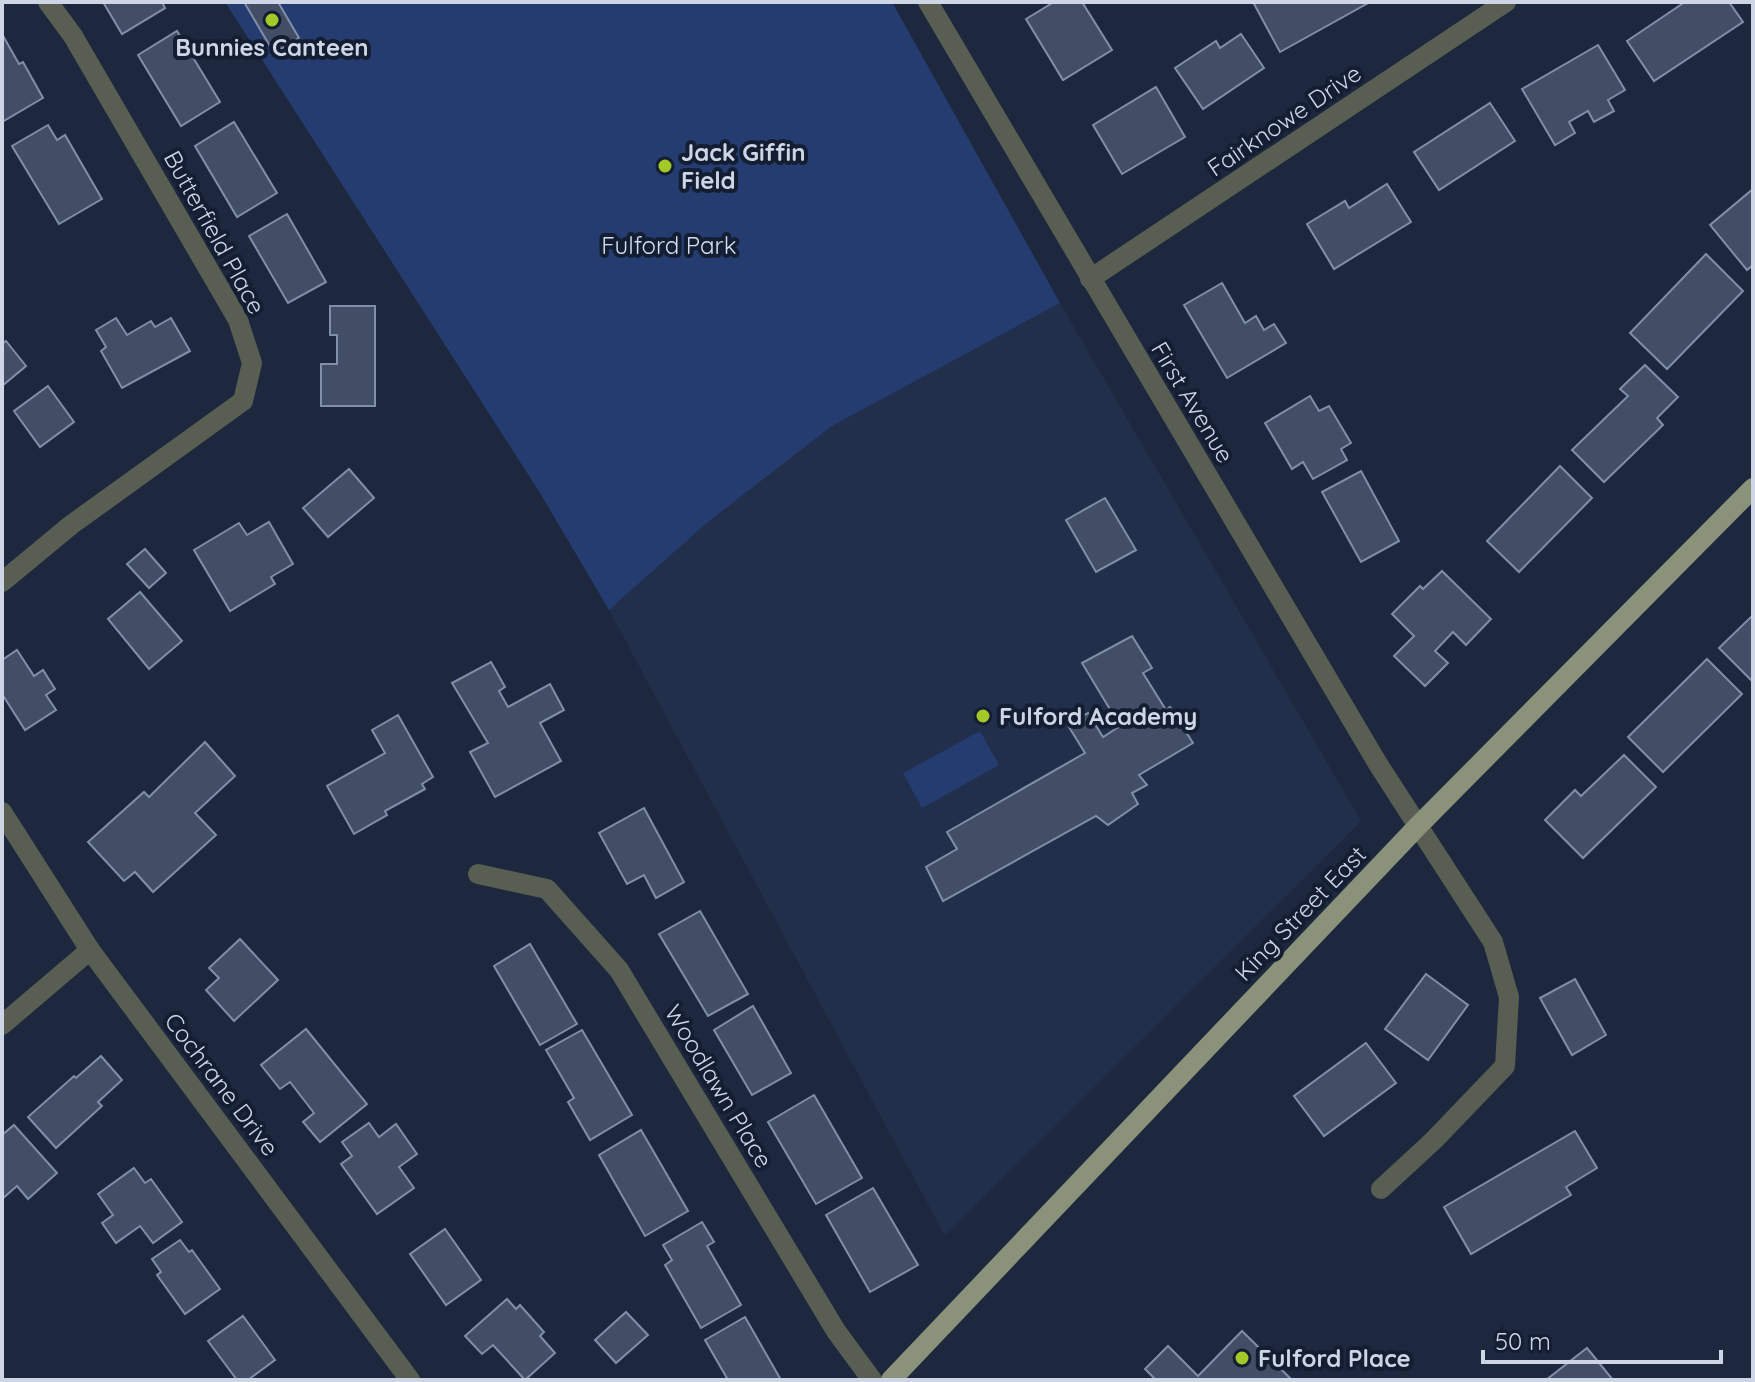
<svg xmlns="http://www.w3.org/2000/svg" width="1755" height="1382" viewBox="0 0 1755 1382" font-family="Quicksand,sans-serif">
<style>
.built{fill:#222f4b}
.green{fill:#243c70}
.building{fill:#424e66;stroke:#808ea9;stroke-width:2}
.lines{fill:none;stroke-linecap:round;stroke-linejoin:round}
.minor{stroke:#595e52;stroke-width:20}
.primary{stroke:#8a927a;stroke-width:20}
.poi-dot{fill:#a2c928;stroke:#141e33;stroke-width:3}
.labels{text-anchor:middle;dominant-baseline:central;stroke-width:8;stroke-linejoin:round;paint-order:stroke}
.poi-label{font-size:24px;font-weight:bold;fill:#ced5e4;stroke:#141e33;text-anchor:start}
.street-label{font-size:24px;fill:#ced5e4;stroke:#141e33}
.park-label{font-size:24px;fill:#d2ddf2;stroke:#141e33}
</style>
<rect width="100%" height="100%" fill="#1d283e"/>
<path class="built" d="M1060,303l301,518 -416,415 -336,-626 99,-88 124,-96z"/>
<g class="green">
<path d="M225,2h667l168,301 -228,123 -124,96 -99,88 -69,-117z"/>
<path d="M980,731l19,34 -77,43 -19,-35z"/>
</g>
<g class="building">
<path d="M103,2h59l3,6 -43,26z"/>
<path d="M244,2h34l21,36 -25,15z"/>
<path d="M1054,2h28l30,48 -49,30 -37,-61z"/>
<path d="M1253,2h117l-90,50z"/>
<path d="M1685,2h44l14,20 -89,59 -27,-40z"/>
<path d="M177,31l43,71 -39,24 -43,-71z"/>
<path d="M2,34l17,30 4,-2 20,36 -41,24z"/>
<path d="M1241,34l23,34 -61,41 -28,-41 41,-27 4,7z"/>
<path d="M1598,45l27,45 -17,10 6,11 -20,11 -6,-11 -19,11 6,11 -20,12 -33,-56z"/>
<path d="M1156,87l29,50 -63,37 -29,-49z"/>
<path d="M1490,103l25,38 -76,49 -25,-38z"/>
<path d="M234,122l43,71 -40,24 -42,-71z"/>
<path d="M48,125l9,15 8,-5 37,64 -43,25 -47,-78z"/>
<path d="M1387,184l24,38 -77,47 -27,-45 38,-23 4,7z"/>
<path d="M1753,189v76l-6,5 -37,-45z"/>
<path d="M287,214l39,68 -38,21 -39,-67z"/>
<path d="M1706,254l37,37 -76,78 -37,-36z"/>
<path d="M1222,283l23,40 11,-7 8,14 10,-6 12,19 -59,35 -43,-73z"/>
<path d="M330,306h45v100h-54v-42h16v-29h-7z"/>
<path d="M116,318l11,17 24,-14 4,6 16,-9 19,33 -68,37 -21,-37 5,-4 -10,-17z"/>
<path d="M6,341l20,25 -24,20v-42z"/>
<path d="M1645,365l33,32 -21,21 6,7 -59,57 -32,-32 56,-54 -8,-7z"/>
<path d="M48,386l26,36 -34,25 -26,-36z"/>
<path d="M1310,396l9,15 10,-5 22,37 -10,6 6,11 -34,19 -10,-17 -11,7 -27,-46z"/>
<path d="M1560,466l32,32 -73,74 -32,-31z"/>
<path d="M349,469l25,29 -46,39 -25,-29z"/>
<path d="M1361,471l38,70 -38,21 -39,-70z"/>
<path d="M1105,498l31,52 -40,22 -30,-52z"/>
<path d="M269,522l24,42 -22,13 4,7 -45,27 -36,-61 45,-27 8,12z"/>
<path d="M145,549l21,24 -17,15 -22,-24z"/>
<path d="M1442,571l49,48 -25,26 -13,-13 -18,19 13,12 -23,23 -31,-30 20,-20 -22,-22 28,-28 3,3z"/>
<path d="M140,592l42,49 -33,28 -41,-50z"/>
<path d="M1753,615v67l-34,-34z"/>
<path d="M1132,636l20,32 -9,5 23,37 4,-3 23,36 -54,32 8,10 -15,8 6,11 -30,21 -12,-9 -153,85 -17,-34 31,-18 -10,-17 138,-79 -18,-29 21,-11 15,24 17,-11 -38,-63z"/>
<path d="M17,650l17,26 9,-6 12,19 -9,6 10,15 -31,20 -23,-36v-34z"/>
<path d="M1707,659l35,35 -79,78 -35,-35z"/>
<path d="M491,662l14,25 -6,4 9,16 42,-23 14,26 -24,13 21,38 -66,36 -25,-45 18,-9 -36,-60z"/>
<path d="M398,715l35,62 -11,7 3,5 -40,22 2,4 -33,19 -27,-48 58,-33 -13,-23z"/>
<path d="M205,742l30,34 -40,37 21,22 -63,57 -18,-20 -11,9 -36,-39 56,-50 5,5z"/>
<path d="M1624,755l32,32 -73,71 -38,-38 30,-30 6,6z"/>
<path d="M644,808l40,74 -28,16 -12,-23 -17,9 -28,-51z"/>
<path d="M700,911l48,83 -40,22 -49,-82z"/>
<path d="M240,939l38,41 -44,41 -28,-31 13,-12 -10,-10z"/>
<path d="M530,944l47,80 -37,21 -46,-79z"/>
<path d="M1426,974l42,31 -40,55 -43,-31z"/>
<path d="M1575,979l31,56 -34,20 -32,-57z"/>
<path d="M753,1006l38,67 -39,22 -38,-65z"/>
<path d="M306,1029l61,75 -47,38 -17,-20 11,-9 -24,-31 -10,7 -19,-24z"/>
<path d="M582,1030l50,85 -42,25 -22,-38 6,-4 -28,-48z"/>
<path d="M1366,1043l30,40 -72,53 -30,-40z"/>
<path d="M101,1056l21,24 -24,22 4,4 -46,42 -28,-31 46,-41 2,2z"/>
<path d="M814,1095l48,83 -46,26 -48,-82z"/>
<path d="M369,1123l10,14 17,-13 21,30 -18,13 15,21 -37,26 -36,-50 11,-8 -10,-14z"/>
<path d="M14,1125l43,48 -29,26 -11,-13 -15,13v-64z"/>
<path d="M641,1130l47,81 -43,25 -46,-81z"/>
<path d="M1575,1131l22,37 -31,19 5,8 -100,59 -27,-47z"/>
<path d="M134,1168l11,15 6,-4 31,43 -29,21 -13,-17 -24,17 -14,-20 11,-8 -15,-21z"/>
<path d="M873,1188l45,77 -48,27 -44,-77z"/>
<path d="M702,1222l12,20 -7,4 34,59 -40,23 -36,-63 7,-5 -9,-15z"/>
<path d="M445,1229l36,51 -35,25 -36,-51z"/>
<path d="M180,1240l9,12 3,-2 28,39 -35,25 -28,-39 4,-3 -9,-13z"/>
<path d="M507,1299l9,10 4,-4 24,27 -4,4 15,17 -30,27 -32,-35 -11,9 -17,-18z"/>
<path d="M626,1312l22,23 -32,28 -21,-23z"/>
<path d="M243,1316l32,44 -27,20h-11l-29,-39z"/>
<path d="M745,1317l36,63h-53l-23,-40z"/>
<path d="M1242,1331l50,49h-136l-11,-11 23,-23 30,30z"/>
<path d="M1587,1348l26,32h-67z"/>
</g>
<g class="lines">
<g class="minor">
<path d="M928,2l450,762 115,178 16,55 -4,69 -71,74 -53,49"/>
<path d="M1090,279l416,-277"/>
<path d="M2,582l69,-57 172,-124 9,-38 -14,-43 -165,-284 -25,-34"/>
<path d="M2,812l88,138 320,430"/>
<path d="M478,874l69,15 72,81 217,361 36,49"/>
<path d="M2,1025l88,-75"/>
</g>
<path class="primary" d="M891,1380l526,-553 336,-339"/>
</g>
<g class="poi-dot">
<circle cx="272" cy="20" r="8"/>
<circle cx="665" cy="166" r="8"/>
<circle cx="983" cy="716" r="8"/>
<circle cx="1242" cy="1358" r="8"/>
</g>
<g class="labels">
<g class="poi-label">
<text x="272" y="47" text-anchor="middle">Bunnies Canteen</text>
<text x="681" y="152">Jack Giffin<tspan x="681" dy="28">Field</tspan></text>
<text x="999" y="716">Fulford Academy</text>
<text x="1258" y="1358">Fulford Place</text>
</g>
<g class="street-label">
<text transform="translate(1284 120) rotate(-34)">Fairknowe Drive</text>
<text transform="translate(215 232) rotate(61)">Butterfield Place</text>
<text transform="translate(1193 402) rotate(59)">First Avenue</text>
<text transform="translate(1300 913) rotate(-46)">King Street East</text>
<text transform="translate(222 1084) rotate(53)">Cochrane Drive</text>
<text transform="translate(719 1086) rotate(59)">Woodlawn Place</text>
</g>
<g class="park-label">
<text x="669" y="245">Fulford Park</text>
</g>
</g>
<rect width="1755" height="1382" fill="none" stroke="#ced5e4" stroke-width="8"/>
<path d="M1483 1350v12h238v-12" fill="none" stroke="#ced5e4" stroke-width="4"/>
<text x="1495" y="1350" font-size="24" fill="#ced5e4" stroke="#141e33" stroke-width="6" paint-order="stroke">50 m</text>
</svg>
